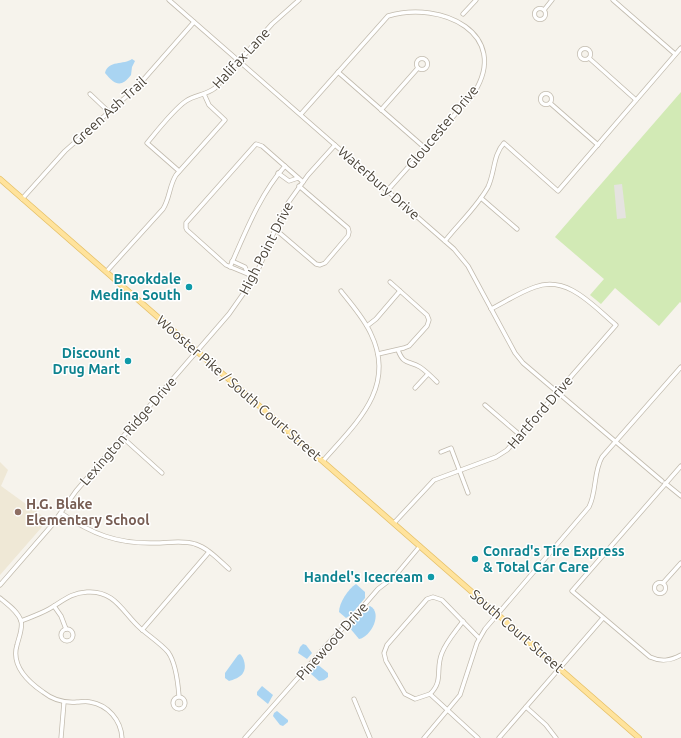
<svg xmlns="http://www.w3.org/2000/svg" width="681" height="738" viewBox="0 0 681 738" font-family="Ubuntu,sans-serif">
<style>
.education{fill:#efe8d6}
.green{fill:#d2eab5}
.parking{fill:#e5e3e0}
.water{fill:#a9d4f2}
.lines{fill:none;stroke-linecap:round;stroke-linejoin:round}
.minor-casing{stroke:#c2bbae;stroke-width:5}
.major-casing{stroke:#e6c16a;stroke-width:6}
.minor{stroke:#fff;stroke-width:3.5}
.major{stroke:#ffe39c;stroke-width:4.5}
.culture-dot{fill:#0f9aa8;stroke:#fff;stroke-width:1.5}
.education-dot{fill:#8d6e63;stroke:#fff;stroke-width:1.5}
.labels{text-anchor:middle;dominant-baseline:central;stroke-width:3;stroke-linejoin:round;paint-order:stroke}
.street-label{font-size:14px;fill:#4b4439;stroke:#fff}
.culture-label{font-size:14px;font-weight:bold;fill:#0d838f;stroke:#fff;text-anchor:end}
.education-label{font-size:14px;font-weight:bold;fill:#785e54;stroke:#fff;text-anchor:start}
</style>
<rect width="100%" height="100%" fill="#f6f3ec"/>
<path class="education" d="M0,462l8,8 -7,16 47,34 -48,55z"/>
<path class="green" d="M681,92v211l-1,-1 -21,24 -44,-38 -14,16 -11,-9 14,-16 -49,-42z"/>
<path class="parking" d="M622,184l4,34 -9,1 -3,-34z"/>
<g class="water">
<path d="M132,59l3,2 -3,6 -1,8c-10,13 -16,10 -26,-2 3,-13 19,-8 27,-14z"/>
<path d="M356,584l9,8v6l-14,17 -5,3 -7,-6c0,-9 9,-23 17,-28z"/>
<path d="M370,606c13,7 1,31 -11,33l-10,-12 16,-18z"/>
<path d="M303,644l3,1 6,8 -5,6 -9,-6 2,-6z"/>
<path d="M240,654c4,3 7,14 3,19 -2,4 -10,7 -14,8l-4,-3v-5l13,-18z"/>
<path d="M317,664l11,9v4l-4,3 -5,1 -9,-8 1,-4z"/>
<path d="M262,686l11,9 -5,9 -11,-9v-3z"/>
<path d="M277,711l11,9v2l-5,4 -3,-1 -7,-9 1,-3z"/>
</g>
<g class="lines">
<defs>
<g id="minor">
<path d="M169,0l285,249 14,17 47,87 8,10 139,118"/>
<path d="M613,0l62,54"/>
<circle cx="540" cy="14" r="5.5"/>
<path d="M544,10l8,-10"/>
<path d="M463,14l13,-14"/>
<circle cx="585" cy="54" r="5.5"/>
<path d="M589,58l47,42"/>
<circle cx="422" cy="64" r="5.5"/>
<path d="M338,72l87,76"/>
<circle cx="546" cy="99" r="5.5"/>
<path d="M90,94l19,18"/>
<path d="M550,103l48,42"/>
<path d="M381,110l37,-42"/>
<path d="M301,114l87,-98c54,-16 123,18 86,77l-87,98"/>
<path d="M179,171l-32,-28c10,-12 27,-34 39,-42 9,-6 20,-6 29,-13l57,-64 27,-24"/>
<path d="M278,173l11,8 9,-3"/>
<path d="M481,198l36,31"/>
<path d="M22,199l43,-48 72,-64 57,-65"/>
<path d="M275,229l41,35 4,1 5,-2 23,-27 1,-4 -1,-4 -49,-42"/>
<path d="M445,241c14,-18 32,-34 43,-54 7,-15 5,-32 16,-44l54,48 123,-143"/>
<path d="M232,261l13,6 3,7"/>
<path d="M230,267c15,-34 30,-73 55,-101"/>
<path d="M106,272l57,-63c7,-11 6,-23 13,-34l49,-55 -16,-15 -5,-11"/>
<path d="M255,277l-29,-12 -39,-35 -1,-2v-5l70,-79 6,2 41,36"/>
<path d="M367,326l9,-7 24,-28"/>
<path d="M398,350c6,16 11,10 22,17 6,4 12,10 17,15"/>
<path d="M378,354l26,-6 5,-2 18,-20 2,-6 -2,-5 -37,-33"/>
<path d="M415,388l13,-14"/>
<path d="M485,405l35,30"/>
<path d="M122,437l40,36"/>
<path d="M441,452l10,-4 17,45"/>
<path d="M323,461c32,-37 74,-73 48,-127 -7,-16 -20,-30 -30,-43"/>
<path d="M681,466l-109,125 78,66c11,5 20,4 31,-2"/>
<path d="M665,483l16,13"/>
<path d="M61,513c31,21 56,31 94,30 13,0 28,-3 40,1 13,4 24,16 34,25"/>
<path d="M394,523l40,-43 62,-23 11,-7 109,-125c-23,-19 -48,-50 -81,-38 -15,5 -30,15 -44,22"/>
<circle cx="660" cy="588" r="5.5"/>
<path d="M663,583l18,-20"/>
<path d="M0,585l52,-60 24,-34 153,-177 26,-37 22,-52 11,-22 20,-28 27,-30"/>
<path d="M0,598c7,6 18,13 21,23 2,7 -2,16 -4,24 -6,20 10,36 26,47 10,8 22,11 34,10 4,0 9,-1 13,0 18,3 31,18 32,36"/>
<path d="M54,606l7,10 5,13"/>
<path d="M21,621c10,-4 19,-7 28,-12 14,-8 21,-16 38,-17 28,-2 36,21 53,36 9,8 20,15 28,24 8,11 10,31 11,44"/>
<circle cx="67" cy="635" r="6"/>
<path d="M142,630l67,-78"/>
<path d="M430,694c14,-13 5,-25 12,-41 4,-11 14,-22 21,-32"/>
<circle cx="179" cy="703" r="6"/>
<path d="M354,699l16,39"/>
<path d="M526,707l20,18 10,13"/>
<path d="M61,738l3,-36"/>
<path d="M245,738l88,-100 21,-21 24,-28 17,-13 25,-30"/>
<path d="M424,738l36,-43 17,-52 8,-14 104,-122c8,-16 4,-34 13,-50l79,-90"/>
<path d="M478,738l-48,-44 -15,5 -10,-5 -19,-33 -2,-8 3,-8 40,-46 6,-2 9,3 37,38"/>
<path d="M499,738l104,-120"/>
</g>
<path id="major" d="M0,179l639,559"/>
</defs>
<use href="#minor" class="minor-casing"/>
<use href="#major" class="major-casing"/>
<use href="#minor" class="minor"/>
<use href="#major" class="major"/>
</g>
<g class="culture-dot">
<circle cx="189" cy="287" r="4"/>
<circle cx="128" cy="361" r="4"/>
<circle cx="475" cy="559" r="4"/>
<circle cx="431" cy="577" r="4"/>
</g>
<circle class="education-dot" cx="18" cy="512" r="4"/>
<g class="labels">
<g class="street-label">
<text transform="translate(241 58) rotate(-47)">Halifax Lane</text>
<text transform="translate(109 111) rotate(-42)">Green Ash Trail</text>
<text transform="translate(442 127) rotate(-50)">Gloucester Drive</text>
<text transform="translate(379 183) rotate(41)">Waterbury Drive</text>
<text transform="translate(266 248) rotate(-63)">High Point Drive</text>
<text transform="translate(239 388) rotate(41)">Wooster Pike / South Court Street</text>
<text transform="translate(540 412) rotate(-49)">Hartford Drive</text>
<text transform="translate(128 431) rotate(-49)">Lexington Ridge Drive</text>
<text transform="translate(517 631) rotate(41)">South Court Street</text>
<text transform="translate(332 641) rotate(-48)">Pinewood Drive</text>
</g>
<g class="culture-label">
<text x="181" y="279">Brookdale<tspan x="181" dy="16">Medina South</tspan></text>
<text x="120" y="353">Discount<tspan x="120" dy="16">Drug Mart</tspan></text>
<text x="483" y="551" text-anchor="start">Conrad's Tire Express<tspan x="483" dy="16">&amp; Total Car Care</tspan></text>
<text x="423" y="577">Handel's Icecream</text>
</g>
<g class="education-label">
<text x="26" y="504">H.G. Blake<tspan x="26" dy="16">Elementary School</tspan></text>
</g>
</g>
</svg>
